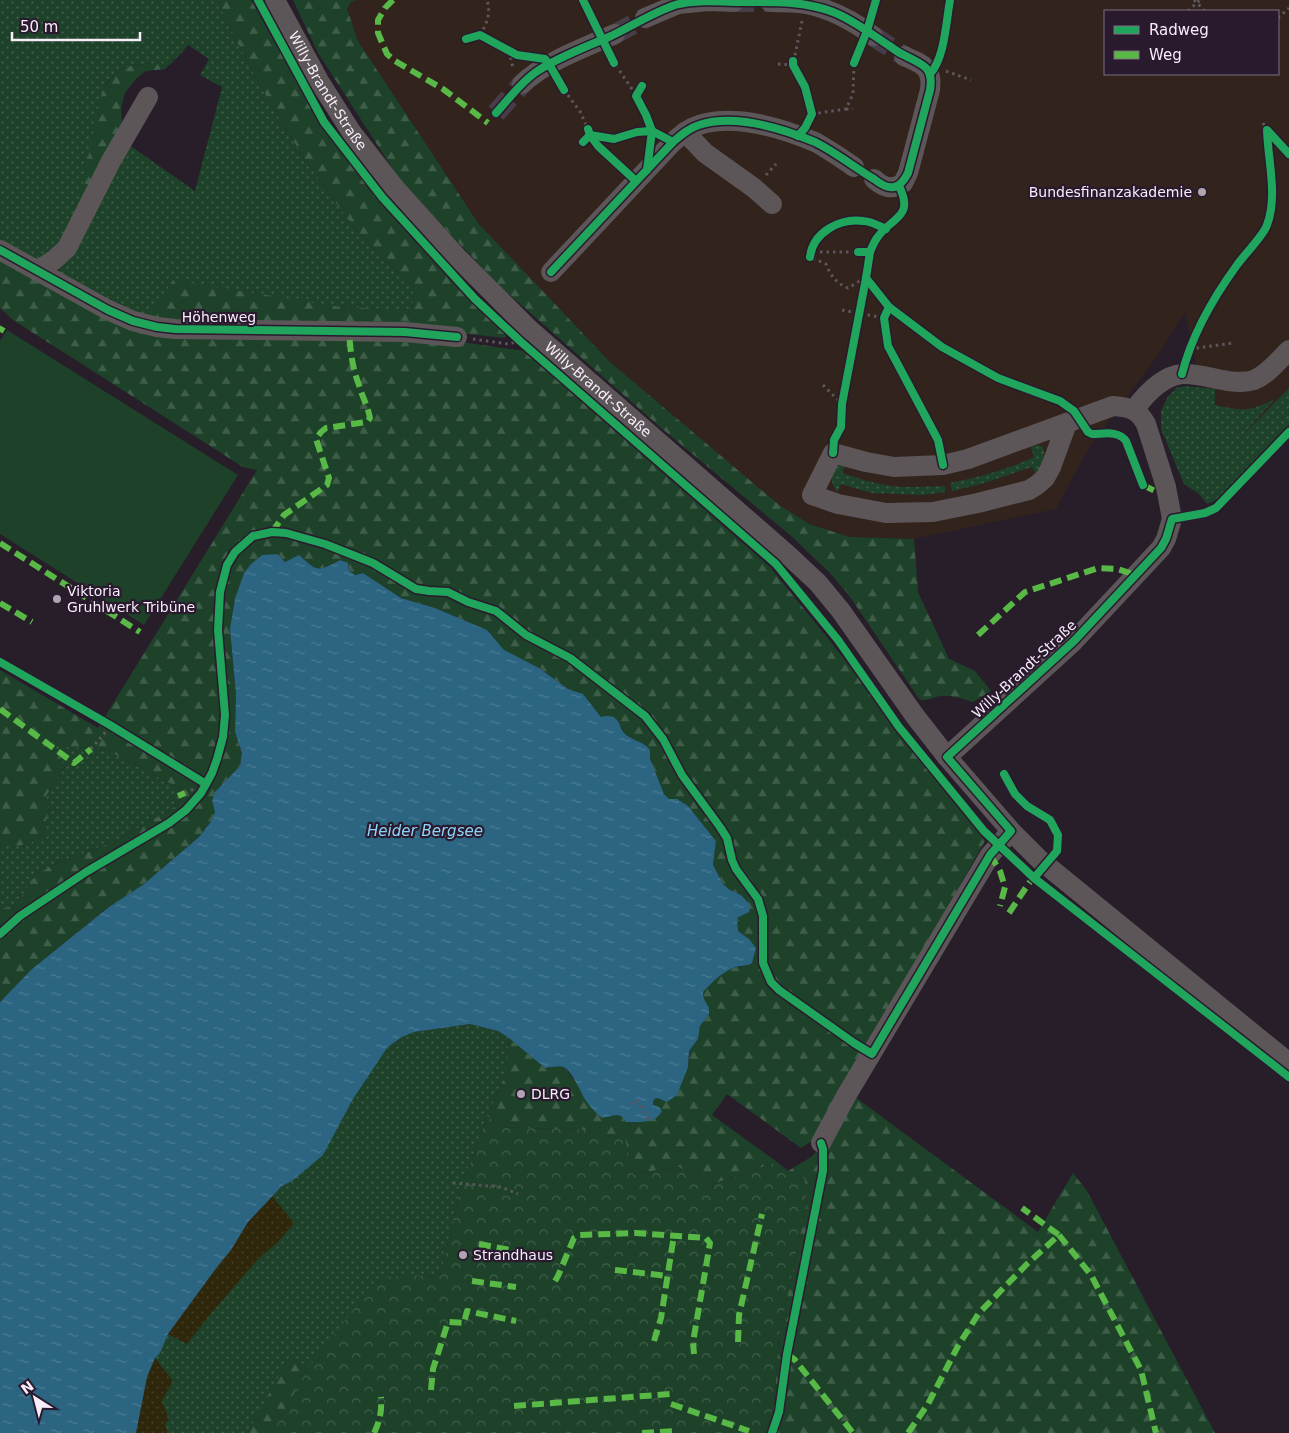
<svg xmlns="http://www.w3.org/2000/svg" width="1289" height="1433" viewBox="0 0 1289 1433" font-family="'DejaVu Sans',sans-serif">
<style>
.education{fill:#33231d;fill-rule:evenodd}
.grass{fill:url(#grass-dots)}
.forest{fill:url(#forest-firs)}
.sand{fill:url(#sand-dots)}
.park{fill:url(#park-crowns)}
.pitch{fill:#1d4229}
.water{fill:url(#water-ripples)}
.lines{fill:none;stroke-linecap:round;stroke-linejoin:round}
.minor-tunnel{stroke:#463d49;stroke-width:20;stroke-dasharray:20 10;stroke-linecap:butt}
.path{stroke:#5d575b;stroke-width:3;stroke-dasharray:2.5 4;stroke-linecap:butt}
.minor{stroke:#5d5659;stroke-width:20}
.quiet{stroke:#58b947;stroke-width:6;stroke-dasharray:12 6;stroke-linecap:butt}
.cycleway-casing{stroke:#2a1a2e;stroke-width:11}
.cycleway{stroke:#20a55d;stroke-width:8}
.poi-dot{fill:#afa5b2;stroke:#2a1a2e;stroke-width:2}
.labels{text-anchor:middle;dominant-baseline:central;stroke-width:4.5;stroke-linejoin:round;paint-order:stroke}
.street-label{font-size:14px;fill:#f8edfb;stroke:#2a1a2e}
.poi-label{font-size:14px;fill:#f8edfb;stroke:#2a1a2e;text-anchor:start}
.water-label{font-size:15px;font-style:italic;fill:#8ed5fa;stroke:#2a1a2e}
</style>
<defs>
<pattern id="grass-dots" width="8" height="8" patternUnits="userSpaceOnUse" patternTransform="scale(1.25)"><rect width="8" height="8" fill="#1d4229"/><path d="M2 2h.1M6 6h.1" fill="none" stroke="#3f5e49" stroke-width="1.8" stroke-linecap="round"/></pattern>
<pattern id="forest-firs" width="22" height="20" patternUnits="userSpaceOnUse" patternTransform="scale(1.25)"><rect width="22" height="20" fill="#1d4229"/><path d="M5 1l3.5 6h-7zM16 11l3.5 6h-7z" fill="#3f5e49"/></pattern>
<pattern id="sand-dots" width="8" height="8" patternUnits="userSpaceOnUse" patternTransform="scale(1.25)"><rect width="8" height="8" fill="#2f270c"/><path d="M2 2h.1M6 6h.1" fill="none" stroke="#443c24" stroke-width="1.8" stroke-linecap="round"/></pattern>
<pattern id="park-crowns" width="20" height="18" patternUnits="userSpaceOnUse" patternTransform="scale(1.25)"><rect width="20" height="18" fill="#1d4229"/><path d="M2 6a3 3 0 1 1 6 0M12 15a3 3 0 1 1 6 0" fill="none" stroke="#3f5e49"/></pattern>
<pattern id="water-ripples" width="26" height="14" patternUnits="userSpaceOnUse" patternTransform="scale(1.25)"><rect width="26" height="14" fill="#2c6581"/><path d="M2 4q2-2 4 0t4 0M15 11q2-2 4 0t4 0" fill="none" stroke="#4b7b94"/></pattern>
</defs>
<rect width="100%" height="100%" fill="#271e2a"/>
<path class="education" d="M356,0h933v388l-72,73 -32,-149 -29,46 -68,91 -32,60 -142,30 -64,-2 -41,-13 -31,-20 -168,-142 -132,-139 -120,-182 -11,-32 4,-7zM1105,11h173v63h-173z"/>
<g class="grass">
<path d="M0,0h217c37,81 87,165 143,234 16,19 36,37 54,54l-2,23 -72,-4 -191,10 -61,-25 -32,-17 73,-130 66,46 27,-104 -22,-12 9,-16 -21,-14c-4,5 -9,12 -14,15 -9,7 -20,3 -31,4 -15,0 -28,8 -37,20l-29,129 -8,22 -16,16 -18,11 -35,-20z"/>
<path d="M1184,386l31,3v16c28,6 34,7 60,-6l-37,41 51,-52v37l-73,75 -9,4 -8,-10 -15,-10 -23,-55v-18l6,-13 9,-10z"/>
<path d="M1039,445l4,2c4,11 -1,17 -7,27l-4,-7 -51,17 -29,7 -2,-8c29,-6 57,-13 84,-26l-3,-10z"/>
<path d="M846,463l-4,10c23,8 47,15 71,14 10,0 21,-1 32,-1v6l-23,3 -50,-2 -31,-9 -4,8 -4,-7 -2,-8c4,-7 6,-13 15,-14z"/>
<path d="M48,735l20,12 35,1 72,38 7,10 -4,9 -62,36 -66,25 -20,15 -4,11 -13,14 -13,3v-63h23l22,-23 4,-12 -3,-15 19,-29z"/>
<path d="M470,1024l28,7 11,7 -2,34 -20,44 -27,75 -20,86 -27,-2 -104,92 -37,66h-136l11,-56 8,-19 5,-5 5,-14 52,-72 14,-17 17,-28 34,-36 10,-5 46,-56 15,-26 34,-51 13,-10 14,-6z"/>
</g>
<g class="forest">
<path d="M217,0h34l71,126 89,111 96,98 -2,3 -72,-8 -246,-8 -38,-5 24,-37 167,27 72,3 2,-22c-18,-17 -38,-35 -54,-54 -56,-69 -106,-153 -143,-234z"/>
<path d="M293,0h63l-5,2 -4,7 11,32 120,182 132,139 168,142 31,20 41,13 64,2 4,53 31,67 26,12 16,20 -18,11c-10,-3 -22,-7 -33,-6 -7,1 -12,5 -20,4l-72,-106 -19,-22 -39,-37 -130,-108 -159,-140 -50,-52 -53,-58 -80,-124z"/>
<path d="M175,60l-10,9 -19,2 -8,6 -8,9 -5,7 -4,15 1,13 -16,41 -29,51 23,-114c6,-20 21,-35 44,-35 13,-1 18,2 31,-4z"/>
<path d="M0,255l123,70 316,14 86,12 245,216 60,74 155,200 -167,296 -17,11 -74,-54 -15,21 65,47 -67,23 -31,-18 -47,7 -47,-44 -83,-3 -15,-11 20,-44 2,-34 36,30 11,-2 9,2 15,19 5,12 17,19 14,-3 5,1 5,6 27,-17v-4l3,-3 4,1 28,-32 1,-16 9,-12 2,-13 9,-12v-6l-5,-9 -1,-7c12,-12 24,-27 44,-26l2,-27 -11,-8 -1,-13 12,-6 -8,-17 -11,-5 -7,-6 -10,-19 3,-24 -28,-35 -19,-7 -5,-5 -15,-35 1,-9c-6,-9 -18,-9 -26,-17 -4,-4 -4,-11 -8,-14 -4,-4 -10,-3 -15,-2l-18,-23 -15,-5 -29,-21 -36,-18 -16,-20 -52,-22 -34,-10 -38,-25 -9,2 -5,-4 -1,-8 -9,-3c-22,12 -21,12 -40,-4l-14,6 -8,-8 -15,1 -11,9 -21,65 6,66 -1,37 7,21 -2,13 -25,26 -3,9 3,11 -5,11 -11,14 -55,47 -35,23 -77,62 -32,33v-93l13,-3 13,-14 4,-11 20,-15 66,-25 62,-36 4,-9 -7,-10 -72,-38 -35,-1 -19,-11 16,31 -19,29 3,15 -4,12 3,8c-16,16 -27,15 -48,15v-176l98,58 159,-258 -14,-3 -230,-147 -13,-12z"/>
<path d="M855,1097l183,135 35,-59 14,18 128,242h-451l10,-27 5,-70 28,-136 -3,-22 -16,-7 23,-14 21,-21z"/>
<path d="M289,1358l20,9 -37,66h-25z"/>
</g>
<g class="sand">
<path d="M272,1196l22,27 -16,19 -20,17 -50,58 -21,27 -19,-10 49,-67 14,-17 17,-28z"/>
<path d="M155,1358l18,23 -11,20 7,19 -3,2 -1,4 2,3v4h-31l11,-56z"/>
</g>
<path class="park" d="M487,1116l15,11 83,3 40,8 8,36 46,-7 31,18 67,-23 11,9 16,7 3,22 -28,136 -5,70 -10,27h-492l37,-66 69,-89 35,-3 27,2 20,-86z"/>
<path class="pitch" d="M7,330l231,145 -94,150 -144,-91v-193z"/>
<path class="water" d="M277,554l8,8 14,-7c19,17 18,17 41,5l8,3 1,8 6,4 8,-2 38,25 34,10 52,22 17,20 35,18 29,21 15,5 18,23c5,-1 11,-2 15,2 4,3 4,10 8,14 8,8 20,8 26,17v9l14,35 5,5h8l11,7 28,35 -3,24 10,19 7,6 11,5 9,10 -1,7 -12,6 1,13 11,8 7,9 -4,15c-6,4 -10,2 -16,4 -16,6 -22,14 -33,25l1,7 5,9v6l-9,12 -2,13 -9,12 -1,16 -11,28 -10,7 -7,-3 -4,-1 -3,3v4l6,2 3,4c-6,13 -24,11 -36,11l-5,-6 -5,-1 -14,3c-6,-5 -11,-10 -16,-17 -5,-8 -13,-28 -21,-33 -5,-3 -14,-1 -20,0l-36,-30 -11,-7 -28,-7 -56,8 -14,6 -13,10 -34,51 -30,56 -31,26 -10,5 -34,36 -17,28 -14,17 -49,67 -8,19 -5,5 -8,19 -11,56h-136v-431l32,-33 77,-62 35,-23 55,-47 11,-14 5,-11 -3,-11 3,-9 25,-26 2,-13 -7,-21 1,-37 -6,-66 5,-30 9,-26 7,-9 11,-9z"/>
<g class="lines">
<g class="minor-tunnel">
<path d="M734,2h36"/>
<path d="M615,34l30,-16"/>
<path d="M873,36l31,20"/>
<path d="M496,113l26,-29"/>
</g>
<g class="path">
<path d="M583,0l12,24"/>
<path d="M1194,0l11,11"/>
<path d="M1188,11l12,-11"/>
<path d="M872,13l4,-13"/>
<path d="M1278,18l11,-10"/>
<path d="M802,21l-9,44 12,22 7,27 -4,8"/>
<path d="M480,35c7,-12 11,-21 7,-35"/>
<path d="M466,39l14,-4 37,20 10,1"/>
<path d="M509,51l4,17"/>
<path d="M610,54c12,26 44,56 41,85"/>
<path d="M940,58l10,-58"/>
<path d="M778,64l15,1"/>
<path d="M946,71l25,9"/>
<path d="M557,79l10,15 14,19 9,22c7,2 16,5 23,4 15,-1 29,-13 43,-6"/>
<path d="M636,96l6,-10"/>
<path d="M846,109h7"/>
<path d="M812,114l34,-5 7,-15 1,-31 7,-15"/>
<path d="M1263,123l4,7"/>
<path d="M583,142l7,-7 8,11 27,24"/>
<path d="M766,175l10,-11"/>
<path d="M807,252h63l-4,26 23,29 53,40 56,31 62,23 6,4"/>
<path d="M870,252c2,-5 4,-10 7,-15 10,-13 24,-16 27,-34"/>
<path d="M865,278l-17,10c-12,-5 -17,-12 -22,-24l-16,-7c3,-25 30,-39 53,-36 8,0 16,5 23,8"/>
<path d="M889,307l-5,11 4,28 50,94 2,7"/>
<path d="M842,310l42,8"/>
<path d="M473,339l35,5 8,-2"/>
<path d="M1190,349l43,-6"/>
<path d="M1187,357c11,-33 29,-64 50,-92 7,-10 26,-29 30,-39 12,-31 1,-65 0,-96l22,24"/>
<path d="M823,385l19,19"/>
<path d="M1091,434c12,1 26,-4 35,7l17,44"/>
<path d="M837,435l4,-8 1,-23 24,-126"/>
<path d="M1190,516l15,-3 11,-5 73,-76"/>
<path d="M91,749l17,-20"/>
<path d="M185,793l11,-5"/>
<path d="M631,1104l7,-3 12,21"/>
<path d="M453,1183l48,4 17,7"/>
</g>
<g class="minor">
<path id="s1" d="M275,0l44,81 33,52 42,54 63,70 72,72 259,226 30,28 23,28 74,105 32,41 64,74 29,29 249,203"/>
<path d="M770,2c12,0 24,0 36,2 25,5 46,16 67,32"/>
<path d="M645,18l33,-14 30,-3 26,1"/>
<path d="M522,84c22,-22 64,-37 93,-50"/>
<path d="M685,132l20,21 49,35 18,16"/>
<path d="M874,179c9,8 17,12 29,4l5,-10 22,-83c3,-23 -8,-26 -26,-34"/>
<path d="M0,250l108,60 25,11 24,6 18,2 230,3 52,5"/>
<path d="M37,271l17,-11 13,-12 44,-87 37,-64"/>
<path d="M551,272l122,-130c8,-7 16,-14 26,-17 36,-12 82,3 116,17 13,7 26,16 39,25"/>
<path d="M1134,410c11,-15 28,-34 48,-36 15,-1 31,5 46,7 9,1 17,2 26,-1 14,-6 25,-20 35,-30"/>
<path d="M947,757l127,-116 87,-93 5,-9 6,-20 -6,-32 -20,-63c-8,-15 -17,-17 -33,-18l-145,53 -25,6 -49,2 -28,-5 -33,-9 -21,42 26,9 48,9 47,-1 45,-9 51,-13 8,-5 8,-7 6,-11 16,-44"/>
<path d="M821,1143l25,-47 144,-241 21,-24"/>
</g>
<g class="quiet">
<path d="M393,0l-8,8 -7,12v13l9,21 8,7 48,28 45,34"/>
<path d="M0,332l3,-5"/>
<path d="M1143,485l12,6 3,3"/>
<path d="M272,532l12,-17 43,-30 2,-7 -13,-39 5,-7 5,-4 41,-6 3,-4c-2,-11 -8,-22 -11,-33 -7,-18 -9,-36 -10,-55"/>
<path d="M0,543l140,89"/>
<path d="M0,603l32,19"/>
<path d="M978,635l47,-43 73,-24 19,1 19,6"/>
<path d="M0,709l74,54 17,-14"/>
<path d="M178,796l7,-3"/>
<path d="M990,855l10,16 5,16 -5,19"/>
<path d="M1009,913l20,-30 7,-7"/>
<path d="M1059,1235l32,40 50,95 15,63"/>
<path d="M479,1244l37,7"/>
<path d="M615,1270l53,6"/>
<path d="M472,1281l44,6"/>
<path d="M555,1281l3,-5 16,-38 6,-3 56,-2 70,5 4,5 -17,99 1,12"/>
<path d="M654,1341l7,-23 13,-83"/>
<path d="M738,1342l1,-27 23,-101"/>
<path d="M787,1354l8,6 58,73"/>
<path d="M431,1390l2,-21 15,-47 16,1 3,-12 49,10"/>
<path d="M671,1404l78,27"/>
<path d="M514,1406l156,-12"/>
<path d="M374,1433c6,-12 8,-23 7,-36"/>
<path d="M642,1433l32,-2"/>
<path d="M908,1433l20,-29 30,-58 21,-33 49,-50 31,-28 -37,-27"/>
</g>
<defs>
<g id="cycleway">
<path d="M258,0l66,122 58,75 93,102 45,42 256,223 62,76 61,87 85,104 50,47 255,199"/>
<path d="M583,0l31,63"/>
<path d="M466,39l14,-4 37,20 28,4 4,5 15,26"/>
<path d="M793,61v4l12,22 7,27 -7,14 -7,8"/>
<path d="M854,63l13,-32 9,-31"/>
<path d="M930,74c15,-17 16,-52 20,-74"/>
<path d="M642,86l-6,10 10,19 6,16 -5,39"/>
<path d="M496,113c13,-14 24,-30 40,-41 22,-15 50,-25 75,-36 21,-10 41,-23 64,-31 19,-5 41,-4 61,-3 33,0 66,-2 97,10 21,8 39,23 58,35 4,3 8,6 13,8 18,10 30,11 26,35l-22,83c-9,18 -19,18 -34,6 -20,-12 -39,-27 -59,-37 -34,-14 -80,-29 -116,-17 -10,3 -18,10 -26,17l-122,130"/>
<path d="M588,129l2,6 24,4 23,-7 15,-1 21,11"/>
<path d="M583,142l7,-7 8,11 38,35"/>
<path d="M0,250l108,60 25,11 24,6 18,2 230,3 52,5"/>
<path d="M858,252h12l-4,26 23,29 53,40 56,31 62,23 14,10 14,21 4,2c12,0 26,-4 34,7l17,44"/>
<path d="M870,252c2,-5 4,-10 7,-14 14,-21 38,-20 22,-52"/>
<path d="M810,257c3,-25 30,-39 53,-36 8,0 16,5 23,8"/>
<path d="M889,307l-5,11 4,28 50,94 5,25"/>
<path d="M1182,374c10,-40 31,-76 55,-109 7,-10 27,-30 30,-40 11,-30 1,-63 0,-95l22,24"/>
<path d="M833,453l1,-13 7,-13 1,-23 24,-126"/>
<path d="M0,662l110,63 96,59"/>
<path d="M1004,774l11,20 12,12 23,14 8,15 -1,16 -23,27"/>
<path d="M0,934l20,-18 66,-44 83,-49 17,-13 15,-17 11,-20 5,-14 6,-22 2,-22 -7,-85 2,-38 7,-27 8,-13 18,-16 19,-4 14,1 39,11 48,19 43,26 13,2 19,1 20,10 28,9 30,24 44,23 75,58 18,23 19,36 38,52 7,11 5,22 4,9 22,30 5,17v47l8,19 8,8 75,53 18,11 118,-199 21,-24 -64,-74 127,-116 87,-93 5,-9 6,-20 33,-6 11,-5 73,-76"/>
<path d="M772,1433l7,-21 8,-58 36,-183v-22l-2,-6"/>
</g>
</defs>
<use href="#cycleway" class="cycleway-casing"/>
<use href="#cycleway" class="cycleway"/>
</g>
<g class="poi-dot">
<circle cx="1202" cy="192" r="5"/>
<circle cx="57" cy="599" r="5"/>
<circle cx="521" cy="1094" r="5"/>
<circle cx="463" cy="1255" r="5"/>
</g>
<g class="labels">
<g class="street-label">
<text stroke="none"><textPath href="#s1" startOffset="105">Willy-Brandt-Straße</textPath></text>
<text x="219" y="317">Höhenweg</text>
<text stroke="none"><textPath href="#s1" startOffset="510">Willy-Brandt-Straße</textPath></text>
<text transform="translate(1024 669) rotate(-43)">Willy-Brandt-Straße</text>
</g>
<g class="poi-label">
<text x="1192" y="192" text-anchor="end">Bundesfinanzakademie</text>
<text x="67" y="591">Viktoria<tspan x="67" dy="16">Gruhlwerk Tribüne</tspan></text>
<text x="531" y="1094">DLRG</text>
<text x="473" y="1255">Strandhaus</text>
</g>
<g class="water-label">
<text x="425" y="831">Heider Bergsee</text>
</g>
</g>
<rect x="1104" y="10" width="175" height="65" fill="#2a1a2e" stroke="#7c6e80"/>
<rect x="1114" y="26" width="25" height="8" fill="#20a55d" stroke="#7c6e80"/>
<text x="1149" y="35" font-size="15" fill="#f8edfb">Radweg</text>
<rect x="1114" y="51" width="25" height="8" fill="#58b947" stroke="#7c6e80"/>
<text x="1149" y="60" font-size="15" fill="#f8edfb">Weg</text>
<g transform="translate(35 1398) rotate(324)" stroke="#2a1a2e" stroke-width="4" paint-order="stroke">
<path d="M0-4L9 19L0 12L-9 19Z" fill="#f8edfb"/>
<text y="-8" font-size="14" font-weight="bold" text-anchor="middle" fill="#f8edfb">N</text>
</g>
<path d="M12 32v8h128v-8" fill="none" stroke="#f8edfb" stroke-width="2.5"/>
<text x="20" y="32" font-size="15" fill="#f8edfb" stroke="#2a1a2e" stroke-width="4" paint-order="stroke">50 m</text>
</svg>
